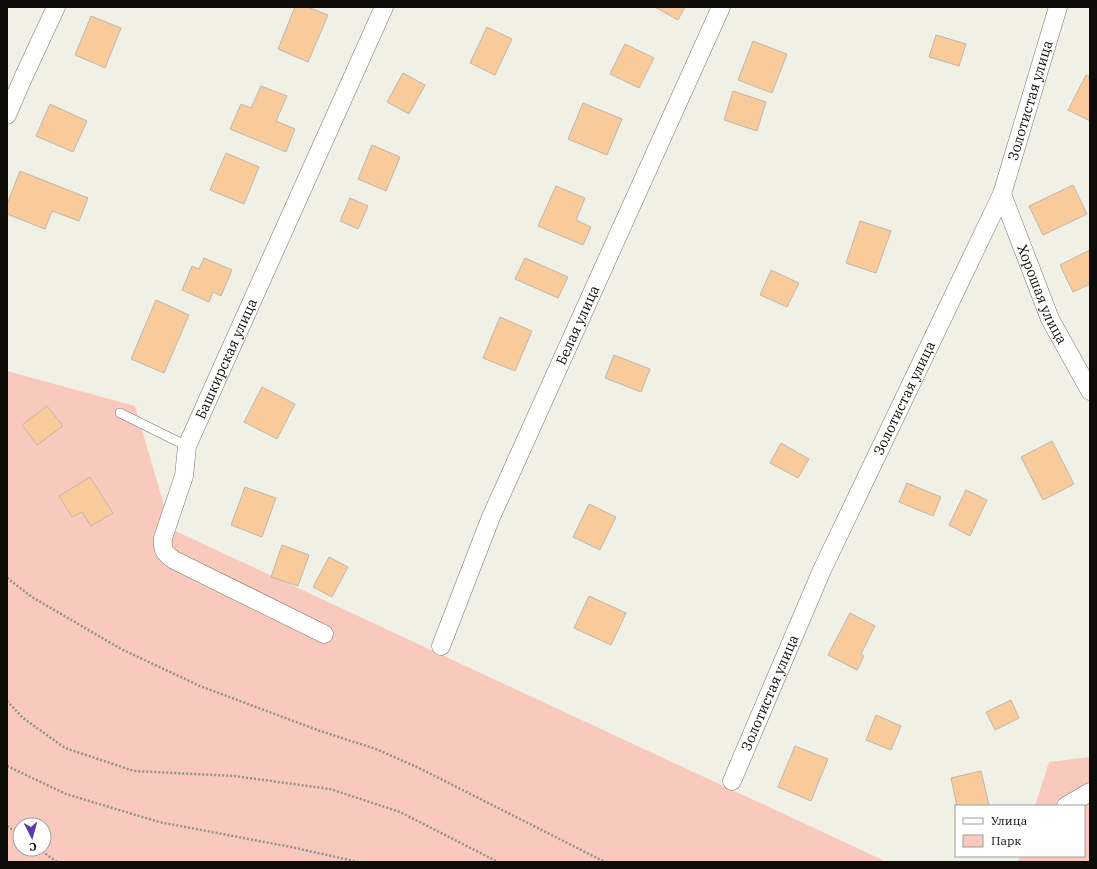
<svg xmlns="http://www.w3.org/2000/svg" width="1097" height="869" viewBox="0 0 1097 869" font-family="'IBM Plex Serif',serif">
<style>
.green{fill:#fac9bd;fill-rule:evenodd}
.building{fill:#f9ca9a;stroke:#bfb7b0}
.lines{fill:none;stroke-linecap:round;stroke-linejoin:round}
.lane-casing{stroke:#77766d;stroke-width:10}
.street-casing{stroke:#77766d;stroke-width:19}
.path{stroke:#93928b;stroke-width:2.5;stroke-dasharray:2 2;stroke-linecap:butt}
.lane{stroke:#fff;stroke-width:9}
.street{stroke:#fff;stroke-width:18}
.labels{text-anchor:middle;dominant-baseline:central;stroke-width:3;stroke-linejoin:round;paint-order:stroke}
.street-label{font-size:14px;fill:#0d0c09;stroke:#fff}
</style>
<rect width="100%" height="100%" fill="#f1f0e5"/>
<g class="green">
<path d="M7,371l128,35 36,123 716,333h-880zM20,825h24v24h-24z"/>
<path d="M1090,757v105h-72l2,-6h64v-50h-49l14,-44z"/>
</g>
<g class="building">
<path d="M295,7h13l20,8 -20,47 -30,-13z"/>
<path d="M655,7h30l-7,13z"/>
<path d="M91,16l30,12 -16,40 -30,-13z"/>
<path d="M487,27l25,12 -17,36 -25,-12z"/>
<path d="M936,35l30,9 -7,22 -30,-9z"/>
<path d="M753,41l34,13 -15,39 -34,-13z"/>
<path d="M625,44l29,14 -15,30 -29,-14z"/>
<path d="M403,73l22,12 -16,29 -22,-12z"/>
<path d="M1086,75l4,2v44l-22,-11z"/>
<path d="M261,86l26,10 -11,25 19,8 -9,23 -56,-23 11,-25 10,4z"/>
<path d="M733,91l33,11 -9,29 -33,-11z"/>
<path d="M583,103l39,16 -15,36 -39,-16z"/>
<path d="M50,104l37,17 -14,31 -37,-16z"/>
<path d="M372,145l28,12 -14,34 -28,-12z"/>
<path d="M226,153l33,14 -15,37 -34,-14z"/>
<path d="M20,171l68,27 -9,23 -27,-10 -7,18 -38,-15v-10z"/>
<path d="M1073,185l14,29 -44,21 -14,-29z"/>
<path d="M556,186l29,12 -9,22 15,7 -8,18 -45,-19z"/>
<path d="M350,198l18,8 -10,23 -18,-8z"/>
<path d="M860,221l31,10 -15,42 -30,-10z"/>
<path d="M1090,250v34l-17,8 -13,-27z"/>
<path d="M204,258l28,12 -11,26 -8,-4 -4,10 -27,-12 10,-24 7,3z"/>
<path d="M525,258l43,19 -10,21 -43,-19z"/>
<path d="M771,270l28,13 -12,24 -27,-12z"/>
<path d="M156,300l33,15 -25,58 -33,-14z"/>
<path d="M500,317l32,14 -17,40 -32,-13z"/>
<path d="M614,355l36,14 -9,23 -36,-14z"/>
<path d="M262,387l33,17 -18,35 -33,-17z"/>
<path d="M47,406l16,20 -26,19 -15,-20z"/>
<path d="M1052,441l22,43 -31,16 -22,-43z"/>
<path d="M781,443l28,16 -11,19 -28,-15z"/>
<path d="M90,477l23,36 -22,13 -9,-14 -10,5 -13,-21z"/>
<path d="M907,483l34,14 -8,19 -34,-14z"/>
<path d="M245,487l31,11 -14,39 -31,-12z"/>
<path d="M966,490l21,10 -17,36 -21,-11z"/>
<path d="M589,504l27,13 -16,33 -27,-13z"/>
<path d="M282,545l27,10 -11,31 -27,-9z"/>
<path d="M329,557l19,10 -16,30 -19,-10z"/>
<path d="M589,596l37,17 -15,32 -37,-17z"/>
<path d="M850,613l25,13 -14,28 3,2 -7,14 -29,-15z"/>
<path d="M1011,700l8,18 -24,12 -9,-18z"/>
<path d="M876,715l25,11 -10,24 -25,-10z"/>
<path d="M795,746l33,13 -17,42 -33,-14z"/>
<path d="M981,771l8,34 -5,1h-27l-6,-28z"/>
</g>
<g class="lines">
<defs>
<path id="lane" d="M120,413l67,33"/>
<g id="street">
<path d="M7,115l16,-37 33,-71"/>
<path id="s1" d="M1002,194l48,125 40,72"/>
<path id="s2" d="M324,634l-150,-74c-10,-7 -12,-10 -11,-22l21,-62 3,-30 197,-439"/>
<path id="s3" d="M441,646l50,-129 230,-510"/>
<path id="s4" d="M732,781l90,-211 180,-376 56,-187"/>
<path d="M1066,806l24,-14"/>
</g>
</defs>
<use href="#lane" class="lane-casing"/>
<use href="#street" class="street-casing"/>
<g class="path">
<path d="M7,578l25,19 89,52 79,37 120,45 56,18 43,19 186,94"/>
<path d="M7,701l16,17 42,30 69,23 100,5 96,13 70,23 98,50"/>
<path d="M7,766l59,28 93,28 132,25 67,15"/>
<path d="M7,826l13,9"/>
<path d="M39,849l18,13"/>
</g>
<use href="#lane" class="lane"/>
<use href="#street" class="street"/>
</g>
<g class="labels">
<g class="street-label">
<text stroke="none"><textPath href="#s4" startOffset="744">Золотистая улица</textPath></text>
<text stroke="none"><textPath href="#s1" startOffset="108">Хорошая улица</textPath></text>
<text stroke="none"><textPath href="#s3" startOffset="349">Белая улица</textPath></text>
<text stroke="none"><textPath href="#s2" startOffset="385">Башкирская улица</textPath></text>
<text stroke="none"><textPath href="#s4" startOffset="420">Золотистая улица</textPath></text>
<text stroke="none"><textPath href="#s4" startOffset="96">Золотистая улица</textPath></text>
</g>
</g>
<rect width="1097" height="869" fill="none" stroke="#0d0c09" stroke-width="16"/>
<rect x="955" y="805" width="130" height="52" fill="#ffffff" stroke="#9e9e9d"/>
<rect x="963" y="818" width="20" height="6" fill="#ffffff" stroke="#9e9e9d"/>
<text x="991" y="825" font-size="12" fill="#0d0c09">Улица</text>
<rect x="963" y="835" width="20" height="12" fill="#fac9bd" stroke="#9e9e9d"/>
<text x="991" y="845" font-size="12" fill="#0d0c09">Парк</text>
<g transform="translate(32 837) rotate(174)"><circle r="19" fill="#ffffff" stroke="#9e9e9d"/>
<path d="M0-3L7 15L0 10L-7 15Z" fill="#5c39b1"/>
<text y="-6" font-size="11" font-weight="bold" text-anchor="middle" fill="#0d0c09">С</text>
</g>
</svg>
